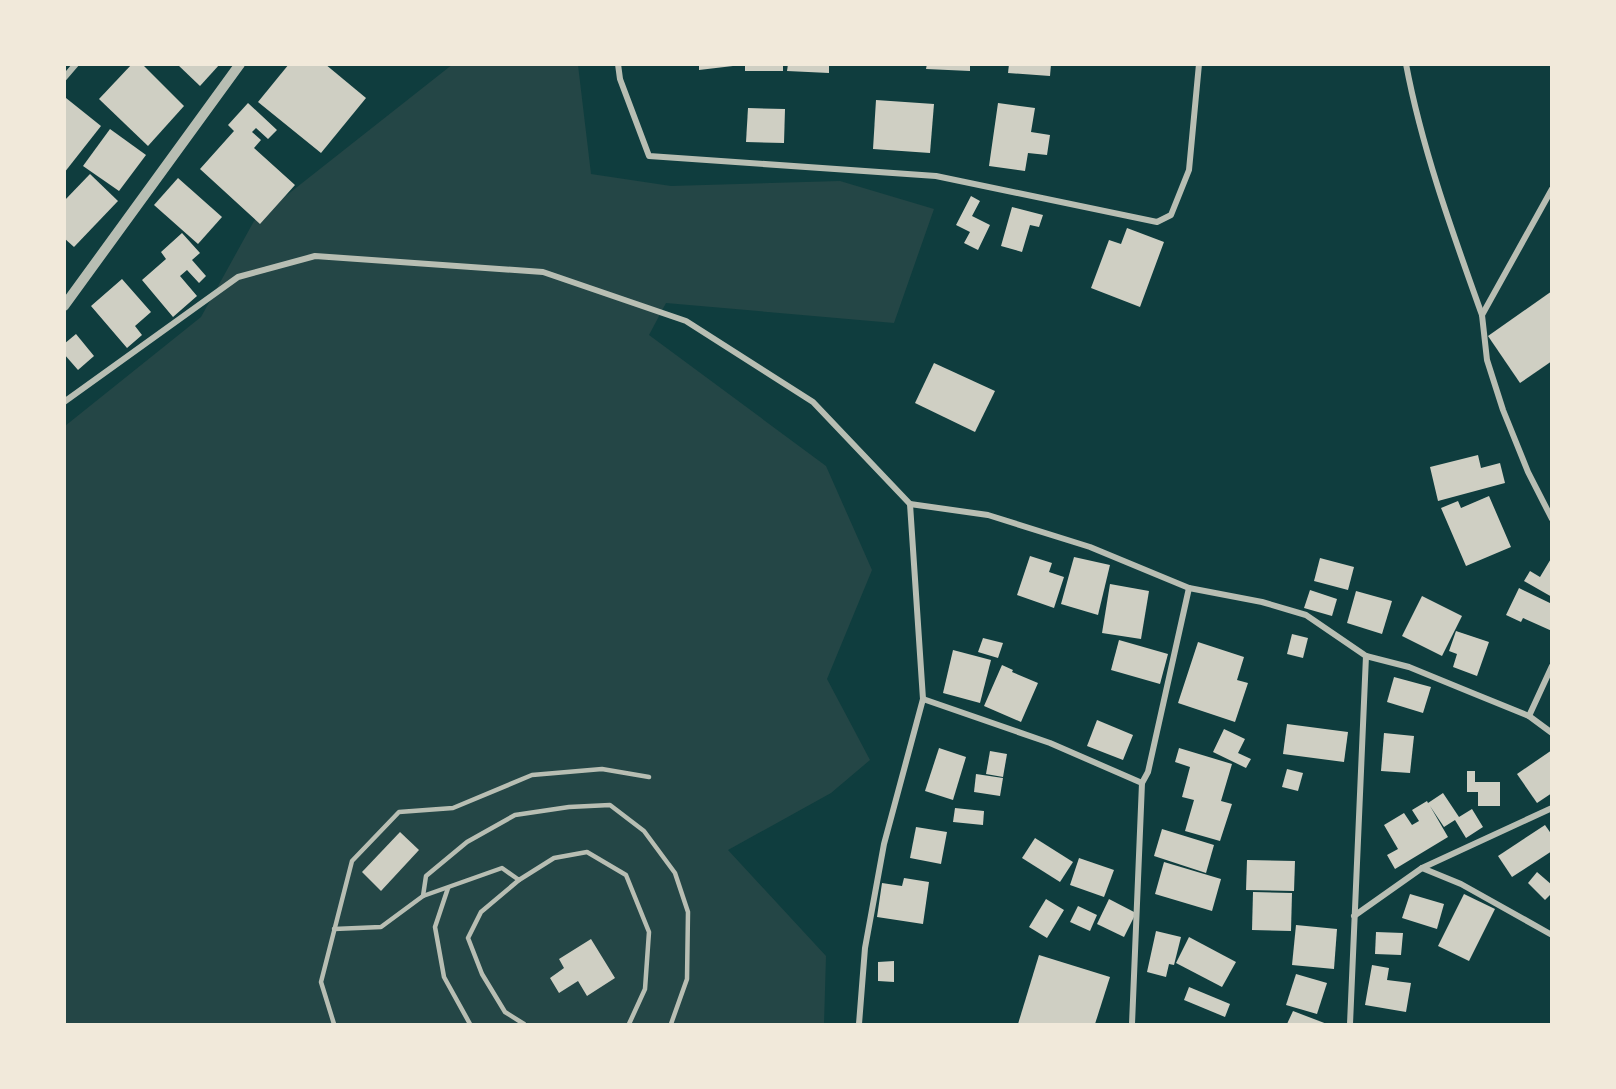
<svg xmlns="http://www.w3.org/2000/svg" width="1616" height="1089" viewBox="0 0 1616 1089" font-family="'Roboto Condensed',sans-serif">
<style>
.green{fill:#244646}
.building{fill:#cfcfc3}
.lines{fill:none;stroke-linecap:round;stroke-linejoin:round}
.service{stroke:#b8beb3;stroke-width:4.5}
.minor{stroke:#b8beb3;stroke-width:6}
.tertiary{stroke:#b8beb3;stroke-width:10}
</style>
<rect width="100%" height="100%" fill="#0f3d3e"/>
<path class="green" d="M453,64l125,1 13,109 80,12 169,-5 94,28 -40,114 -228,-20 -17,32 177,131 46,104 -45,109 43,81 -39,33 -103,57 98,106 -2,68h-759v-598l136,-109 53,-96z"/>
<g class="building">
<path d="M132,64h10l42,42 -36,40 -49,-47z"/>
<path d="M177,64h43l-20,22z"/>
<path d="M289,64h36l41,34 -45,55 -63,-51z"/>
<path d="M699,64h34v2l-34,4z"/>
<rect x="745" y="64" width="38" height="7"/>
<path d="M788,64h41v9l-42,-2z"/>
<path d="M927,64h43v7l-44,-2z"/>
<path d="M1009,64h42l-1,12 -42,-3z"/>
<path d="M66,98l35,28 -37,47v-72z"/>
<path d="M876,100l58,4 -4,49 -57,-4z"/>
<path d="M248,103l29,27 -9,9 -12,-11 -4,4 9,8 -7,8 41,37 -35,39 -60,-55 34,-38 -6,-6z"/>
<path d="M998,103l37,5 -4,24 19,3 -3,20 -19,-2 -3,18 -36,-5z"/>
<path d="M748,108l37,1 -1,34 -38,-1z"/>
<path d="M110,129l36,26 -27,36 -36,-25z"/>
<path d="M90,174l28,27 -44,46 -10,-9v-37z"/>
<path d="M178,178l44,39 -24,27 -44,-39z"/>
<path d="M971,196l9,5 -8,15 18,9 -12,25 -14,-7 6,-11 -14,-7z"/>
<path d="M1012,207l31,8 -4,12 -9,-2 -8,27 -21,-6z"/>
<path d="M1127,228l37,14 -24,65 -49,-19 18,-48 12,4z"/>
<path d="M182,233l18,20 -8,7 14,16 -7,7 -12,-13 -7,6 17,20 -24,21 -31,-37 24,-21 -5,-7z"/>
<path d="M122,279l29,33 -16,14 7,9 -15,13 -36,-42z"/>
<path d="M1552,291v70l-32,22 -32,-47z"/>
<path d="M76,334l18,22 -16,14 -14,-16v-10z"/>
<path d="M934,363l61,28 -20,41 -60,-29z"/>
<path d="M1478,455l3,13 19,-5 5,20 -67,18 -8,-34z"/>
<path d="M1489,496l22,51 -45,19 -25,-58 17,-7 3,7z"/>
<path d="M1030,556l22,7 -3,9 15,5 -10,31 -37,-13z"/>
<path d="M1074,557l36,8 -12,50 -37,-11z"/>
<path d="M1552,557v40l-28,-16 6,-10 10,6z"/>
<path d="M1320,558l34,9 -6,23 -34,-9z"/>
<path d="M1110,584l39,7 -8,48 -39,-6z"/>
<path d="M1519,588l33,16v27l-29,-13 -2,4 -15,-7z"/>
<path d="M1310,590l27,9 -5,17 -28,-8z"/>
<path d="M1356,591l36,10 -10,33 -35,-11z"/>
<path d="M1422,596l40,20 -20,40 -40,-20z"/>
<path d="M1456,631l33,11 -12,34 -24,-9 4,-13 -8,-3z"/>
<path d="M1292,634l16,4 -5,20 -16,-4z"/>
<path d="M983,638l20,5 -5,15 -20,-6z"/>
<path d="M1119,640l49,14 -8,30 -49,-14z"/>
<path d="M1198,642l46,15 -7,23 11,3 -13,39 -57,-19z"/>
<path d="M953,650l38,10 -11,43 -37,-10z"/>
<path d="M1002,665l11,5 -1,2 26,11 -17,39 -37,-16z"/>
<path d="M1394,677l37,10 -8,26 -36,-11z"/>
<path d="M1097,720l36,15 -10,25 -36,-14z"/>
<path d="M1287,724l61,8 -4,30 -61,-8z"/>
<path d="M1224,729l21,10 -7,14 13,6 -5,9 -33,-16z"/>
<path d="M1384,733l30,3 -4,37 -29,-2z"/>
<path d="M939,748l27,9 -13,43 -28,-9z"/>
<path d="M1179,748l53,16 -11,37 11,3 -12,37 -35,-10 9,-31 -12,-3 8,-30 -15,-5z"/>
<path d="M1552,750v43l-15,10 -20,-29z"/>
<path d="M990,751l17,3 -4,23 -17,-3z"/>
<path d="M1287,769l16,4 -5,18 -16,-4z"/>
<path d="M1467,771h8v11h25v24h-22v-14h-11z"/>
<path d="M976,774l27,4 -3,18 -26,-4z"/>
<path d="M1443,793l16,24 13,-8 11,18 -17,11 -11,-18 -11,7 -14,-21 18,31 -53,32 -8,-14 11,-6 -14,-24 20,-12 8,12 7,-4 -7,-11 15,-9 1,2z"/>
<path d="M955,808l29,3 -1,14 -30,-3z"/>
<path d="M1545,825l7,10v16l-40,26 -14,-21z"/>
<path d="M916,827l31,5 -6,32 -31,-6z"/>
<path d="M1162,829l52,16 -8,28 -52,-17z"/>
<path d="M400,832l19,18 -38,41 -19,-19z"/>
<path d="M1035,838l38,24 -13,20 -38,-24z"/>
<path d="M1079,858l35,12 -10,27 -34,-12z"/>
<path d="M1247,860l48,1 -1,30 -48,-1z"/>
<path d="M1164,862l57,17 -9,32 -57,-17z"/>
<path d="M1537,872l15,13v8l-7,7 -17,-17z"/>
<path d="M904,878l25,4 -6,42 -46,-7 5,-34 20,3z"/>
<path d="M1253,892l39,1 -1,38 -39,-1z"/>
<path d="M1410,894l34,10 -7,25 -35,-11z"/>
<path d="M1464,894l31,15 -26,52 -31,-15z"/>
<path d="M1046,899l18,11 -17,28 -18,-11z"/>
<path d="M1109,899l27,14 -12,24 -27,-13z"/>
<path d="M1078,906l19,9 -7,16 -20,-9z"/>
<path d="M1296,925l41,4 -3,40 -42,-4z"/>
<path d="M1156,931l25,6 -7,28 -5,-1 -3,13 -19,-5z"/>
<path d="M1376,932l27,1 -2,22 -26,-1z"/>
<path d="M1189,937l47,25 -14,25 -46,-24z"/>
<path d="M591,939l24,39 -28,18 -9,-15 -19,12 -9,-15 14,-10 -5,-9z"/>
<path d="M1039,955l71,22 -15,47h-77z"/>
<path d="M894,961v21l-16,-1v-19z"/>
<path d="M1372,965l17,3 -2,12 24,3 -5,29 -41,-7z"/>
<path d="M1296,974l31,9 -10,31 -31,-9z"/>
<path d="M1189,987l41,17 -5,13 -41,-17z"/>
<path d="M1293,1011l34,13h-40z"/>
</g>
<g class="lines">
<g class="service">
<path d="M519,880l-38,32 -13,26 14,36 23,38 19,12"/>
<path d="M448,888l-13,39 9,50 26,47"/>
<path d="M423,896l3,-20 41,-34 48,-27 54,-8 41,-2 34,26 31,42 13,39 -1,67 -16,45"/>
<path d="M334,929l47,-2 42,-31 79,-28 17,12 35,-22 33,-6 39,23 23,57 -4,57 -16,35"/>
<path d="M334,1024l-13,-42 31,-121 47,-49 54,-4 79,-33 70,-6 47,8"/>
</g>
<g class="minor">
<path d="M618,64l2,15 29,77 287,20 221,46 14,-7 18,-45 10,-106"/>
<path d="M1406,64c16,85 47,170 76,251"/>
<path d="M64,78l12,-14"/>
<path d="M1552,189l-70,126 5,45 16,50 25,62 24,47"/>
<path d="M64,402l174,-125 77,-21 228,16 143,49 127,81 97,102 78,11 102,32 99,41 73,14 44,13 60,41 43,11 61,25 59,24 23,17"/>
<path d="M923,699l127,44 92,40"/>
<path d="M1529,716l23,-50"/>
<path d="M1422,868l39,16 91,51"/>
<path d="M1354,916l68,-48 130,-60"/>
<path d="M859,1024l6,-76 19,-104 39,-145 -13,-195"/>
<path d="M1132,1024l10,-241 6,-11 41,-184"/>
<path d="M1350,1024l16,-368"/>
</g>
<path class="tertiary" d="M64,306l176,-242"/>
</g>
<rect width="1616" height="1089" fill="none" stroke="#f1e9da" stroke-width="132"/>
</svg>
